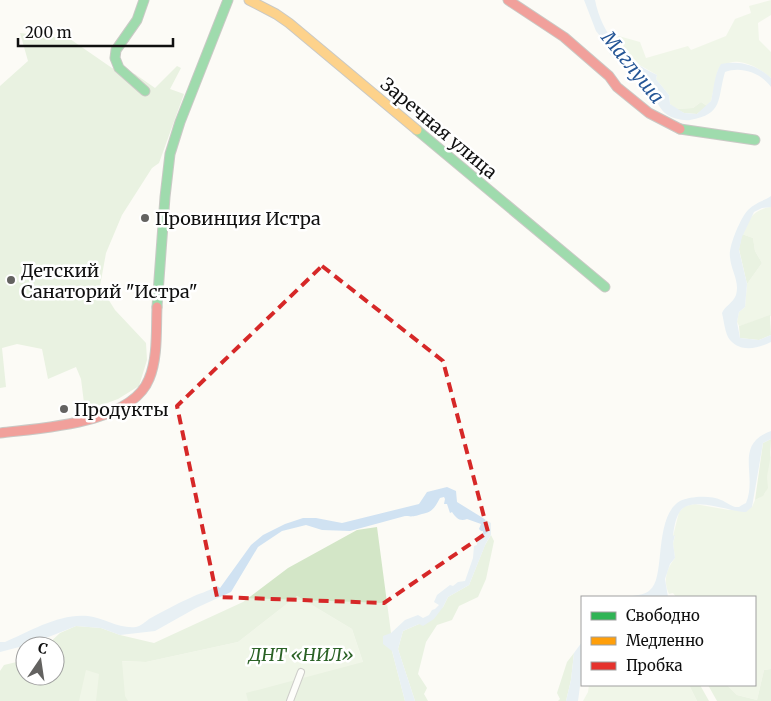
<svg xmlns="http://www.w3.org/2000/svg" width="771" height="701" viewBox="0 0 771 701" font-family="Merriweather,serif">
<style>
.green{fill:#e3efd8}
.forest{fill:#d3e6c7}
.water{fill:#d0e2f2}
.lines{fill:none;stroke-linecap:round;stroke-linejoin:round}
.street-casing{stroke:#969694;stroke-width:8}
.fast-casing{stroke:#8d8c8a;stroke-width:11}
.slow-casing{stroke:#8d8c8a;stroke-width:11}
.jam-casing{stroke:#8d8c8a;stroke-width:11}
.street{stroke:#fffefe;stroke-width:6}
.fast{stroke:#30b455;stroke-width:9}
.slow{stroke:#ff9f0a;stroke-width:9}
.jam{stroke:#e5322d;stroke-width:9}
.marked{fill:none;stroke:#d62828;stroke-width:4;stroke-dasharray:10 6;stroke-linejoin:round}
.poi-dot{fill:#636260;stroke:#fff;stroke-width:2}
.labels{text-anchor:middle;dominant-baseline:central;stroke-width:5;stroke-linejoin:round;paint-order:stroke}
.street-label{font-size:18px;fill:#101010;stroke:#fff}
.poi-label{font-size:18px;fill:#101010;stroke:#fff;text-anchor:start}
.park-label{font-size:18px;font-style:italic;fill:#2b6226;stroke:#fff}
.water-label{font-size:19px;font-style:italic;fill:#255696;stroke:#fff}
</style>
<rect width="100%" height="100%" fill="#fcfbf6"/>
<g class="green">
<path d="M771,0v15l-13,8 1,17 12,12v26c-10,-9 -29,-20 -42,-15 -4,2 -8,5 -11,7l-7,31 -4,5 -6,-4 -8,6 -17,1 -6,-5 -1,-9 -13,-16 1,-4 -28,-16 -21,-26 32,9 6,16 42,-12 3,4 35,-14 9,-17 16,-6 -2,-7z"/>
<path d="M771,207v109l-32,10 -2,-4 2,-10 6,-5 2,-23 15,-21 -7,-12 -2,-13 -11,-4c6,-15 12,-25 29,-27z"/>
<path d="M771,452v217l-7,1 -7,30 -20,-5 -10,-10h28v-88h-79l-3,-4 -4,1c-6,-12 -3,-25 6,-36l-2,-15 2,-7h-2l6,-24 6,-6 10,-2 34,6 23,-3 3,-7c14,-7 11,-9 12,-23 0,-8 3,-18 4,-25z"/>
<path d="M297,596l55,33 24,72h-376v-7l55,-18 10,-17 81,3 92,-20z"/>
<path d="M589,685h100l8,16h-114l5,-9z"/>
</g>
<g class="forest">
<path d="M20,33l50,6 42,29 23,6 20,14 22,-22 4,2 -11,21 14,5 -25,69 -7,5 -30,47 -16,38 -6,33 15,24 31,33 1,17 -8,26 -21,13 -33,12 -4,-32 -5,-12 -28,12 -6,-30 -25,-5 -15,4 4,39 -6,1v-302l28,-25z"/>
<path d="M701,102l6,4 -10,8 -13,-1 -8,-4 17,-1z"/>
<path d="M742,234l11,4 2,13 7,12 -15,21 -8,-35z"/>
<path d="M770,315l1,20 -12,5 -19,-2 -1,-12z"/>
<path d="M771,439l-1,21 -3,17 1,11 -5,8 -8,4 8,-57z"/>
<path d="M377,527l14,106 1,18 13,50h-157l-2,-8 117,-31 -11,-33 -55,-33 -59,46 -92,20 -24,-1 3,35 3,5h-32l3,-27 -13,-4 -7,31h-79v-30l4,-6 21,-5v16h30v-30h-9l14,-13 16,-7 25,2 19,7 34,8 89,-41 45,-34 69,-38z"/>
<path d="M491,535l3,6 -8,38 -8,18 -19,9 -7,14 -15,5 -11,17 -8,32 9,14 -3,6 4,7h-13l-17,-52 5,-18 16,-7 24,-17 5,-10 21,-12 16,-40z"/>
<path d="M574,653l-3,27 -5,21h-8l2,-2 -3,-6 10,-31z"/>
<path d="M771,669v32h-54l-9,-16h19l10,10 20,5 7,-30z"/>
<path d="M689,685h11l9,16h-12z"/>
</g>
<g class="water">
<path d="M584,0h11c7,35 30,60 62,75l-1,4 13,16 1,9 14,9 13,1 14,-13c3,-12 3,-26 10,-37 19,-4 36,1 50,14v9c-10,-14 -30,-21 -46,-15 -8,27 -1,42 -35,48 -7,1 -20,-2 -25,-7 -6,-5 -9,-14 -14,-20 -6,-6 -15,-12 -21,-17l1,-4 -21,-17 -1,-8 -13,-16z"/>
<path d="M771,196v11l-9,1 -8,4 -12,25 -3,13 8,34 -2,23 -6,5 -2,10 3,16 19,2 12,-5v7c-12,6 -30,11 -41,-2 -5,-6 -6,-19 -8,-27 3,-7 11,-10 14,-18 4,-14 -5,-24 -6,-38 -2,-10 11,-40 18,-47 8,-8 16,-9 23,-14z"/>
<path d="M771,431v8l-8,4 -11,64 -6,5c-17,0 -57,-18 -67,1 -4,7 -5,15 -6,23l2,-1 -2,8 2,15 -5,6 -5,15 3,18h-40c7,-2 17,-2 22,-7 16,-12 3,-73 30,-89 10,-5 31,-6 41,-1 6,2 11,8 18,7 2,-1 4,-3 7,-4 12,-28 -13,-58 25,-72z"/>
<path d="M447,487l9,4 1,11 34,21v12l-5,8 -17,42 -21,12 -5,10 -9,12 -11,7 -4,-2 -16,7 -5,18 17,52h-10l-13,-50 -9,-7v-8l8,-3 14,-13 13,-5 5,3 6,-3 3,-5 3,-1 4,-4 -5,-3 3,-7 13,-10 3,1 5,-4 7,-1 8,-23 1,-12 3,-1v-6l3,1 3,-3v-6h-2l-2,-2 2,-5 -14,-5c-7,3 -11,-1 -15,-7l-2,1 -3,-9h-3l1,-5 -1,-2 -4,1c-5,9 -7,14 -18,16 -7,2 -8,3 -17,2l-55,15 -28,-1 -16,-5 -24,6 -24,16 -27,45 -35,16 -41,23 -35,4 -19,-7 -25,-2 -45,18 -31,8v-10h5c25,-11 55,-29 83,-26 16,2 31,13 48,11 5,-1 9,-5 13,-8 13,-7 27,-15 41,-21 10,-5 17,-6 27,-12l3,2 31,-43 12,-10 22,-11 18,-6h13l26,5 77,-19 8,-12z"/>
<path d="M582,642v29l-4,30h-12l5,-21 3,-27z"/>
</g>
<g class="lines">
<defs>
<path id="street" d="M290,701l11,-29"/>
<g id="fast">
<path d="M144,0l-7,20 -21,30 -1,8 4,10 26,23"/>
<path d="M680,129l75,11"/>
<path d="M417,130l188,157"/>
<path d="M157,307l8,-110 5,-43 10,-32 48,-122"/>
</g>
<path id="slow" d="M249,0l27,14 13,9 128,107"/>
<g id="jam">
<path d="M508,0l56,37 45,39 8,11 32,26 31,16"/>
<path d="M0,433c41,-5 131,-9 149,-54 9,-21 7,-49 8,-72"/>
</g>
</defs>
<use href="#street" class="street-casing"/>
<use href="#fast" class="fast-casing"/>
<use href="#slow" class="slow-casing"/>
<use href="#jam" class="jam-casing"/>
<use href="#street" class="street"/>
<use href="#fast" class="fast"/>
<use href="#slow" class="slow"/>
<use href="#jam" class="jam"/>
</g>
<path d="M0 0H771V701H0ZM322,266l121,95 45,171 -104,71 -167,-6 -40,-191z" fill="#fcfbf6" fill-opacity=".55" fill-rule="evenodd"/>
<path class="marked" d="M322,266l121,95 45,171 -104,71 -167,-6 -40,-191z"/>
<g class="poi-dot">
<circle cx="145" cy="218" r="5"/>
<circle cx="11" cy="280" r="5"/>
<circle cx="64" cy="409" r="5"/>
</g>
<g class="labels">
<g class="street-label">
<text transform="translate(439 128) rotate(40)">Заречная улица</text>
</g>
<g class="poi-label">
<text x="155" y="218">Провинция Истра</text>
<text x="21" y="270">Детский<tspan x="21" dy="21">Санаторий "Истра"</tspan></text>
<text x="74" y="409">Продукты</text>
</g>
<g class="park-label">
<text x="301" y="654">ДНТ «НИЛ»</text>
</g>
<g class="water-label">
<text transform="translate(633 67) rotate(51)">Маглуша</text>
</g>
</g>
<rect x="581" y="596" width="175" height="90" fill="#ffffff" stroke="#9f9f9f"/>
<rect x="591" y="612" width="25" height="8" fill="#30b455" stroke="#9f9f9f"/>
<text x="626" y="621" font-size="15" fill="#101010">Свободно</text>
<rect x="591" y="637" width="25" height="8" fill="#ff9f0a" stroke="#9f9f9f"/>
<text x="626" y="646" font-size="15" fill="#101010">Медленно</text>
<rect x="591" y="662" width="25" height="8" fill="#e5322d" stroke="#9f9f9f"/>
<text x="626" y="671" font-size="15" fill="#101010">Пробка</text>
<g transform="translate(40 661) rotate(13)"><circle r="24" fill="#ffffff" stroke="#9f9f9f"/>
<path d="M0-4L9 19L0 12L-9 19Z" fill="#636260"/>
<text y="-8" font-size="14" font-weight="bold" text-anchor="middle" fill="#101010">С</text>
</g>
<path d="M18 38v8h155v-8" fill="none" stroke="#101010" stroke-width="2.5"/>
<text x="25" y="38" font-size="15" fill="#101010" stroke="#ffffff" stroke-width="4" paint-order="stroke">200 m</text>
</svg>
